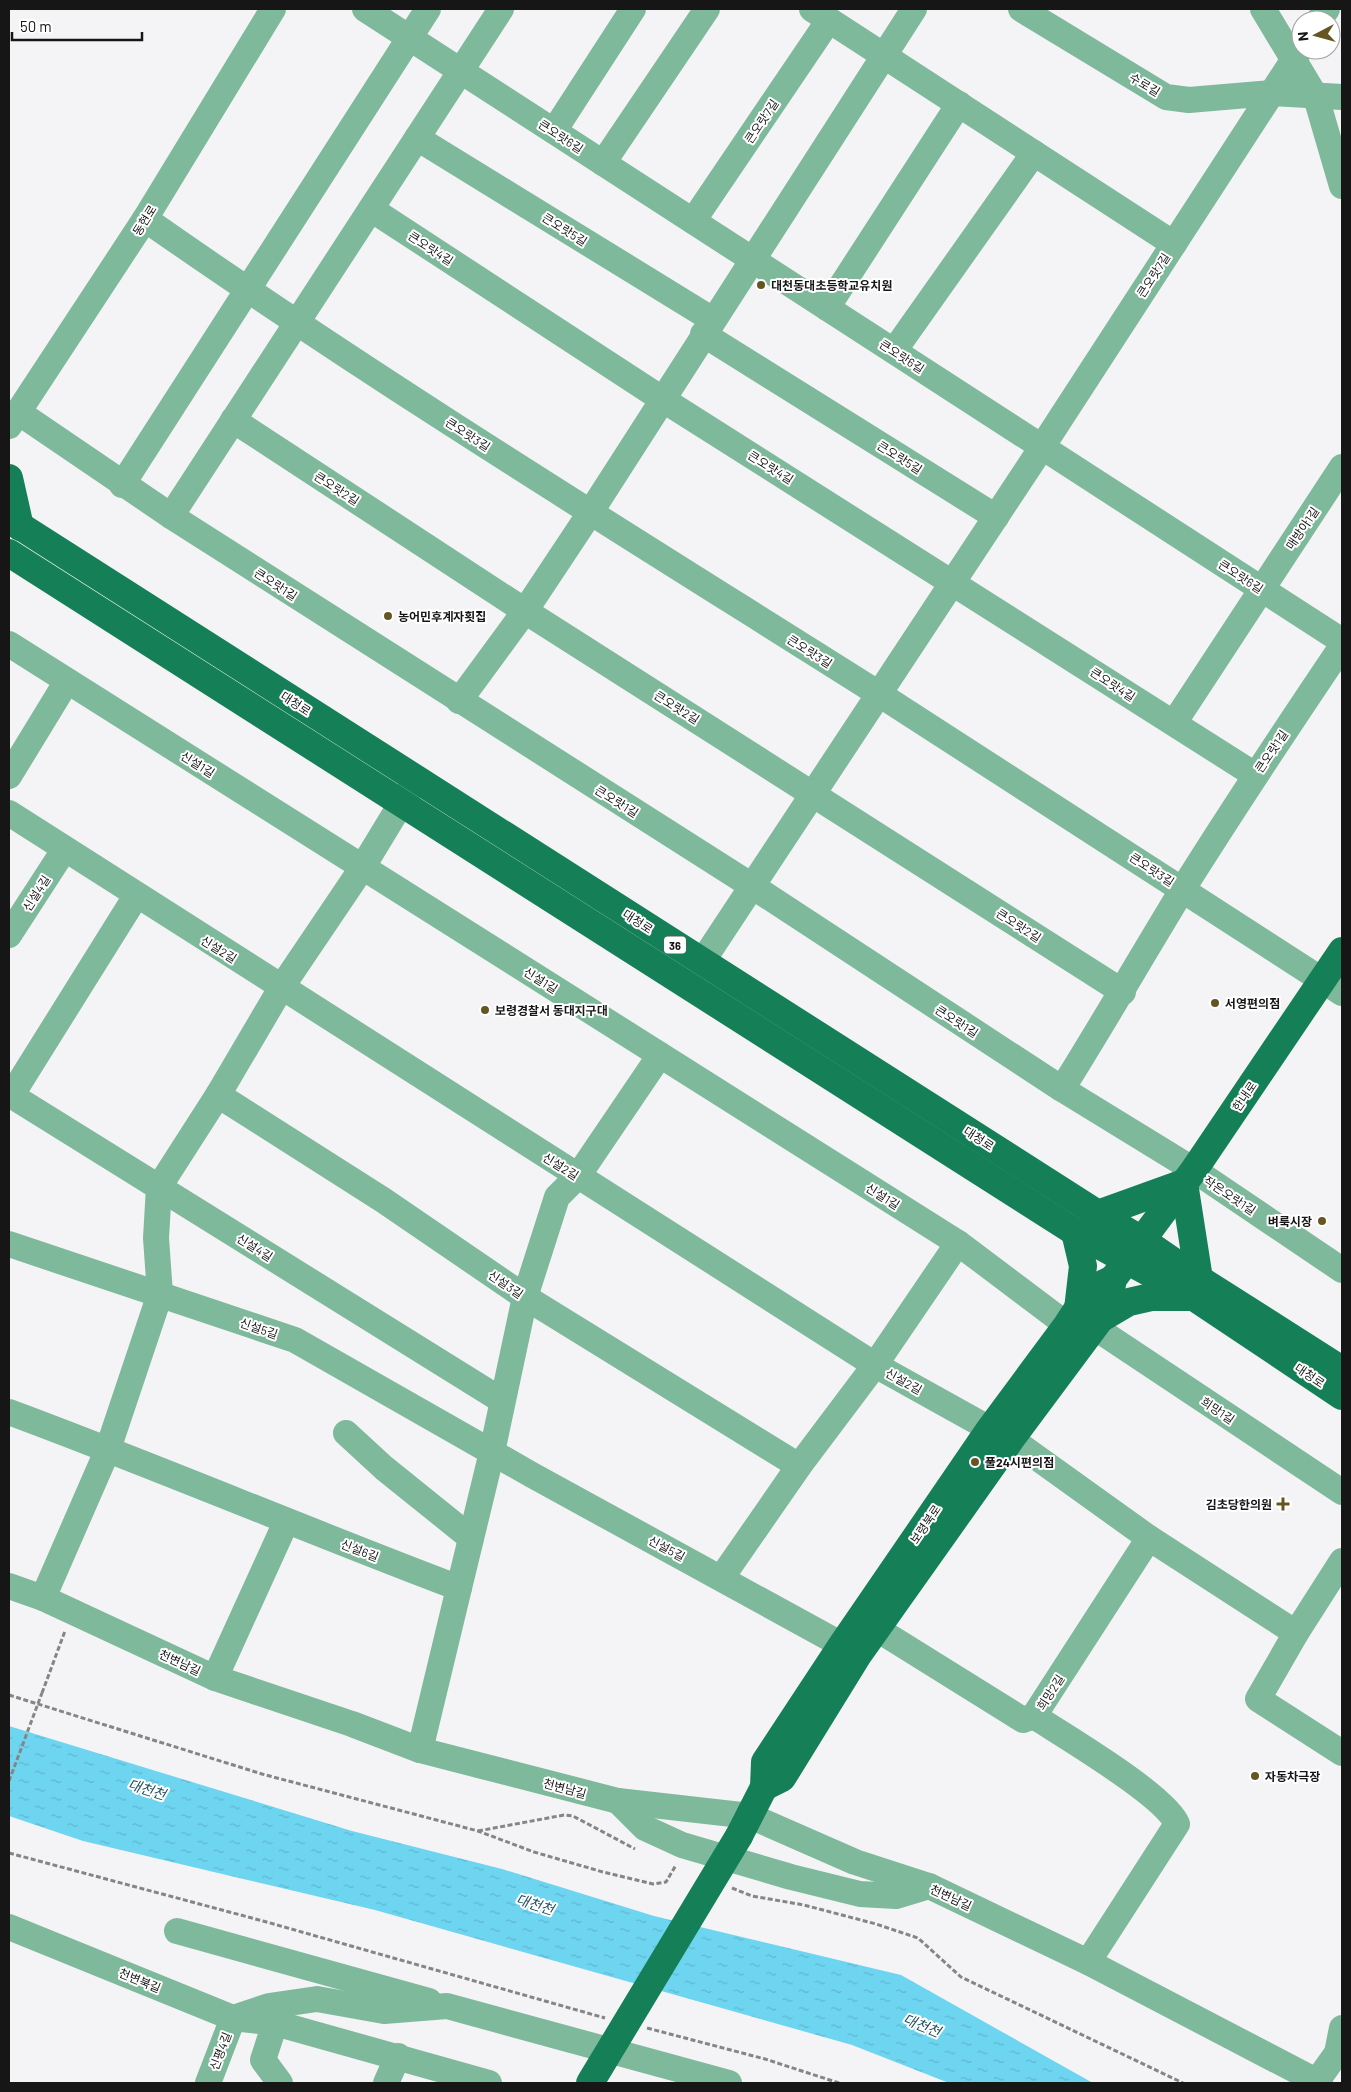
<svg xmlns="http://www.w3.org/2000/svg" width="1351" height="2092" viewBox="0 0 1351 2092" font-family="Barlow,'Noto Sans KR',sans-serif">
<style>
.water{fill:url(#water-ripples)}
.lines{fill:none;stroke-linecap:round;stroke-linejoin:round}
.path{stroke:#858586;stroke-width:3;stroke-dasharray:5 2.5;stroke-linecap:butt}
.minor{stroke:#7fb99c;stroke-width:26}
.major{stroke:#158058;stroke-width:28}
.path-bridge{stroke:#858586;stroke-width:3;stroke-dasharray:5 2.5;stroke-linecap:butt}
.major-bridge{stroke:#158058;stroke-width:28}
.poi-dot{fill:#655522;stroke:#fff;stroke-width:2}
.labels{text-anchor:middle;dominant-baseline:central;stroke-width:4;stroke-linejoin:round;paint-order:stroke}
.shield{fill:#fff;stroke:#5c5c5d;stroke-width:1}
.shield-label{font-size:11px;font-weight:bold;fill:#161617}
.street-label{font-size:12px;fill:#161617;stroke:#fff}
.poi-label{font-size:12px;font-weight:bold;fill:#161617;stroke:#fff;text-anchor:start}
.water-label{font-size:14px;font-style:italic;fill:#24515d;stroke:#fff}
</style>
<defs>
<pattern id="water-ripples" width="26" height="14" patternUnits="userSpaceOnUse" patternTransform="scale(1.25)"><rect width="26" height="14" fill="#6ed5f1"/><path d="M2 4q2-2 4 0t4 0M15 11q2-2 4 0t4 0" fill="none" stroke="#5fb6ce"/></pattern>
</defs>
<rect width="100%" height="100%" fill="#f4f4f6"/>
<path class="water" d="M9,1726l343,105 150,38 152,47 247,59 192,108h-144l-97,-38 -477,-135 -292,-69 -74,-25z"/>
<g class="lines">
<g class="path">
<path d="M42,1693l23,-62"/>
<path d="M9,1695l253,79 216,57 56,21 69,20 50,12 13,-2 10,-17"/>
<path d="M478,1831l86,-16 9,1 62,33"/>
<path d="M9,1853l254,68 342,97"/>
<path d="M732,1888l20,8 52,9 72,19 42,14 43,39 222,106"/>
<path d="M647,2028l118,31 74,24"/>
</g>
<g class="minor">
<path d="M365,9l977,632"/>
<path d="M812,9l362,235"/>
<path d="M1021,9l145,88 23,3 83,-7 70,4"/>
<path d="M1263,9l53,88 26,89"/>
<path d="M1319,20l8,-11"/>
<path d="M554,131l79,-122"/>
<path d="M417,138l296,182"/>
<path d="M603,163l104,-154"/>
<path d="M371,209l291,190 593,376"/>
<path d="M145,219c239,167 487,319 734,475 155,99 309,199 463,299"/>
<path d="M693,221l136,-201"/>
<path d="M827,308l132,-204"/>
<path d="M703,334l293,183"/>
<path d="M894,351l140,-198"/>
<path d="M18,412l153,104 581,370 310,203 132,81 148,100"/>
<path d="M233,420l292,191 598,381"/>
<path d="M9,426l136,-207 128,-210"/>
<path d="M122,485l306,-476"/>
<path d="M171,516l330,-507"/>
<path d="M9,644l949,599 109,82"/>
<path d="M459,701l66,-90 65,-98 324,-504"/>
<path d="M1174,723l168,-256"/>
<path d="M9,776l58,-95"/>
<path d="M9,813l866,552 115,64"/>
<path d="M9,935l55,-85"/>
<path d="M702,962l340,-515 259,-399"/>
<path d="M1062,1089c42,-67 81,-135 122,-202 51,-81 104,-161 158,-241"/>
<path d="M9,1094l492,306"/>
<path d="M218,1095l165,105 142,97 274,169"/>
<path d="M11,1096l125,-200"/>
<path d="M9,1244l286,96 237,135 310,170"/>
<path d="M1094,1327l248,165"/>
<path d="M9,1412c151,56 299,119 450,176l-39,162"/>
<path d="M346,1433l38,35 87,70"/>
<path d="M1011,1439l138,99 147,95 -38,66 84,54"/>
<path d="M722,1577l77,-111 76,-101 83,-122"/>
<path d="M9,1586l34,12 172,80 137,46 68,26 198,51 132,15 105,46 74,24 159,76 232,121"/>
<path d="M459,1588l33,-136 33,-155 32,-100 21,-21 82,-121"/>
<path d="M43,1598l65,-149 52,-155 -4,-56 3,-51 59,-92 63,-107 81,-120 51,-84"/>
<path d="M877,1629l146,91 11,-4 115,-178"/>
<path d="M1296,1633l46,-72"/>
<path d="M215,1678l71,-156"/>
<path d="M1034,1716c31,21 131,79 143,108l-89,138"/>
<path d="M618,1801l27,27 37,17 109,32 69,17 36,2 33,-10"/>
<path d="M9,1927l224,91 42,5 214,60"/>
<path d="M177,1931l252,70"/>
<path d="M275,2023l-12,37 17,23"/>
<path d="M1317,2081l20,-28 5,-25"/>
<path d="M208,2083l25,-65 36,-12 48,-7 67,12 63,-5 282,77"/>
<path d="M386,2083l12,-27"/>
</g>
<g class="major">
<path d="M9,478l11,49"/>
<path d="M9,519l1089,695 44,26 57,39 143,91"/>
<path d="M9,553l1066,679 119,65 148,99"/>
<path d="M1098,1214l86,-31 15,96"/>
<path d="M1075,1232l8,34 -5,43"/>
<path d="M1100,1319l29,-17 22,-5h42"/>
<path d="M764,1787l18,-9 76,-123 153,-216 96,-129 6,-31 81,-109 148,-219"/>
<path d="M739,1836l25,-49 1,-25 77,-117 148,-216 77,-104 23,-35 23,-11"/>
</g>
<path class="path-bridge" d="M9,1781l33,-88"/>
<path class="major-bridge" d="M590,2083l149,-247"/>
</g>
<g class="poi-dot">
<circle cx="761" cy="285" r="5"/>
<circle cx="388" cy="616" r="5"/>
<circle cx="1215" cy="1003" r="5"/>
<circle cx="485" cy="1010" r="5"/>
<circle cx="1322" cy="1221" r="5"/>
<circle cx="975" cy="1462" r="5"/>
<path d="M1280.5 1496.5h5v5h5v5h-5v5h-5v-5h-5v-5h5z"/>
<circle cx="1255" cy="1776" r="5"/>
</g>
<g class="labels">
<rect class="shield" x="664" y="936.5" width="22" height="17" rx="4"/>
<g class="shield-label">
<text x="675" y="945">36</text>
</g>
<g class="street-label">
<text transform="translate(1145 84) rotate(31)">수로길</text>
<text transform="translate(761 121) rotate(-56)">큰오랏7길</text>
<text transform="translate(561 136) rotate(33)">큰오랏6길</text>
<text transform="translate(144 220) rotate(-58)">동현로</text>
<text transform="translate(565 229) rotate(32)">큰오랏5길</text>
<text transform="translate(431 248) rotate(33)">큰오랏4길</text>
<text transform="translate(1153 275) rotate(-57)">큰오랏7길</text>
<text transform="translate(902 356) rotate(33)">큰오랏6길</text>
<text transform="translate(468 434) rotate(33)">큰오랏3길</text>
<text transform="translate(900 457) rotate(32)">큰오랏5길</text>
<text transform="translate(771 467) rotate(32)">큰오랏4길</text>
<text transform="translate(337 488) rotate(33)">큰오랏2길</text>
<text transform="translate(1302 528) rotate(-56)">매방아1길</text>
<text transform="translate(1241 576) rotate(33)">큰오랏6길</text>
<text transform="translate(276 584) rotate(33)">큰오랏1길</text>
<text transform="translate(810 651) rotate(32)">큰오랏3길</text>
<text transform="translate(1113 684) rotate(33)">큰오랏4길</text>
<text transform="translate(296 703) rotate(33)">대청로</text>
<text transform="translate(677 707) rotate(32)">큰오랏2길</text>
<text transform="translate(1271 751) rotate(-56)">큰오랏1길</text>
<text transform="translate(198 764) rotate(32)">신설1길</text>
<text transform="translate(617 801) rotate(32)">큰오랏1길</text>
<text transform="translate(1152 869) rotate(33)">큰오랏3길</text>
<text transform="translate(36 893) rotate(-57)">신설4길</text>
<text transform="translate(638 921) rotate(33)">대청로</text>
<text transform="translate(1019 925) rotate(33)">큰오랏2길</text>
<text transform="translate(219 949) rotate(32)">신설2길</text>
<text transform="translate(541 980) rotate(32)">신설1길</text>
<text transform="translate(957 1021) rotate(33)">큰오랏1길</text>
<text transform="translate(1244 1096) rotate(-56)">한내로</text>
<text transform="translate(979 1138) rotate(33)">대청로</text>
<text transform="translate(561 1166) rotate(32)">신설2길</text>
<text transform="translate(1230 1195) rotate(34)">작은오랏1길</text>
<text transform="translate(883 1196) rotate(32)">신설1길</text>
<text transform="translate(255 1247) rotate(32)">신설4길</text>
<text transform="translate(506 1284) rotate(34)">신설3길</text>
<text transform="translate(259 1328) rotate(19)">신설5길</text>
<text transform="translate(1310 1375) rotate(34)">대청로</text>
<text transform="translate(904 1381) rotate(29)">신설2길</text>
<text transform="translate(1218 1410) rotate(34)">희망1길</text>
<text transform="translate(925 1524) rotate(-56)">보령북로</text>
<text transform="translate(667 1548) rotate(28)">신설5길</text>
<text transform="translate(360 1550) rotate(21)">신설6길</text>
<text transform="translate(180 1662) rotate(25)">천변남길</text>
<text transform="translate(1050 1692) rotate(-57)">희망2길</text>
<text transform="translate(565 1788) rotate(15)">천변남길</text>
<text transform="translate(951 1897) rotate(25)">천변남길</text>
<text transform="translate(140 1980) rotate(22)">천변북길</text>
<text transform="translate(220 2051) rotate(-69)">신평4길</text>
</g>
<g class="poi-label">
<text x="771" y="285">대천동대초등학교유치원</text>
<text x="398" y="616">농어민후계자횟집</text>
<text x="1225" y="1003">서영편의점</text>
<text x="495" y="1010">보령경찰서 동대지구대</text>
<text x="1312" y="1221" text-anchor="end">벼룩시장</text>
<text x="985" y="1462">풀24시편의점</text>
<text x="1272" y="1504" text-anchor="end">김초당한의원</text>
<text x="1265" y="1776">자동차극장</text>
</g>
<g class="water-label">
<text transform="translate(147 1789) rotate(17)">대천천</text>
<text transform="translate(535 1904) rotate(17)">대천천</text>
<text transform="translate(922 2025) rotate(22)">대천천</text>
</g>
</g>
<rect width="1351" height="2092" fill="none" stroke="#161617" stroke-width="20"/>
<g transform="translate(1316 35) rotate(264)"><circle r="24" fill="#ffffff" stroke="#a2a2a2"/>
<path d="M0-4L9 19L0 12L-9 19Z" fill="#655522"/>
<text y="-8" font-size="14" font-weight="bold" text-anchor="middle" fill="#161617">N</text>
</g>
<path d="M12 32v8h130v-8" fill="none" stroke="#161617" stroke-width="2.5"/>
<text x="20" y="32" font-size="15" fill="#161617" stroke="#ffffff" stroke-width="4" paint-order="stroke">50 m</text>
</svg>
